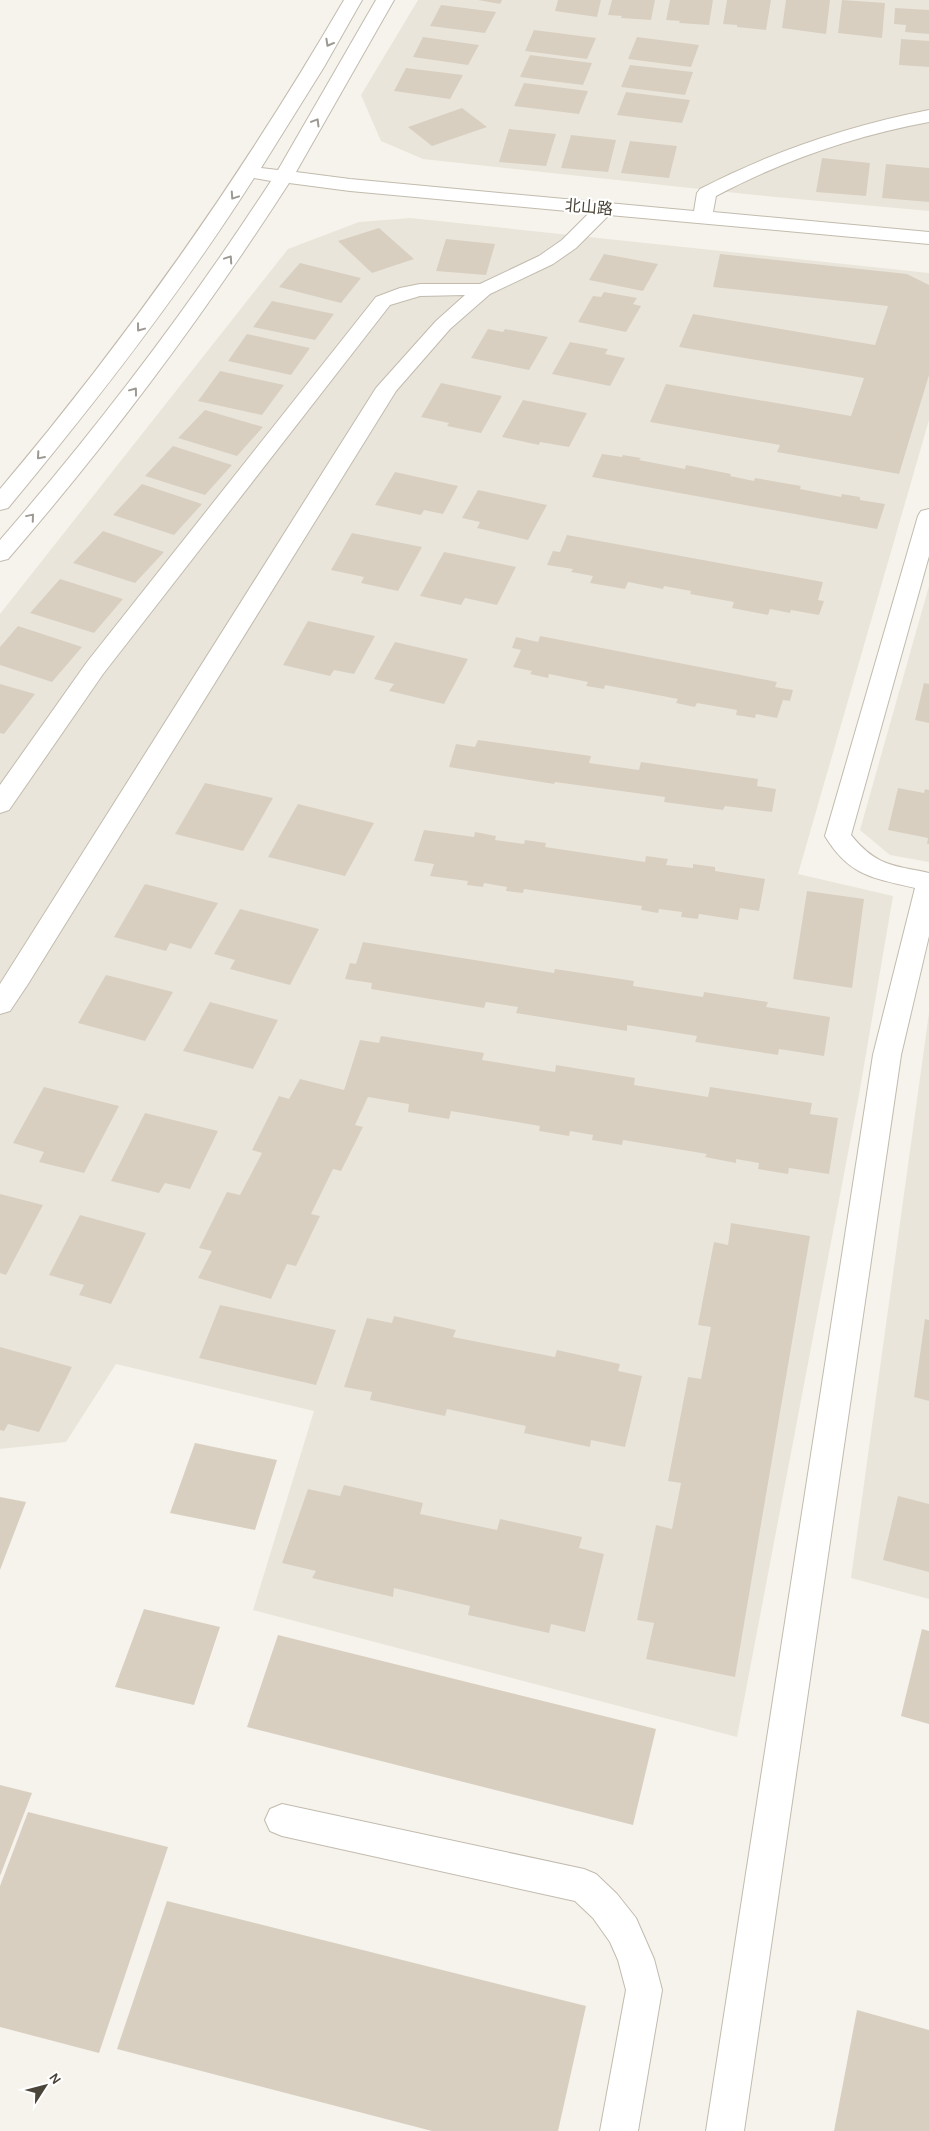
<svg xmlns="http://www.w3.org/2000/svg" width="929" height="2131" viewBox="0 0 929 2131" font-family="Karla,'Noto Sans SC',sans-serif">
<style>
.residential{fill:#eae5da}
.building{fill:#d8cfc1}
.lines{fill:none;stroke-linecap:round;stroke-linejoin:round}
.minor-casing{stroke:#c2bbae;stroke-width:2}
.minor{fill:#fff;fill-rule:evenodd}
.oneway{stroke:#9c9892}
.labels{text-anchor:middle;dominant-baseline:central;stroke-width:4.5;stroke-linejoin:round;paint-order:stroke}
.far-street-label{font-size:16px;fill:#4b4439;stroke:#fff}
</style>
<rect width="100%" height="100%" fill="#f6f3ec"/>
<g class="residential">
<path d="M418,0h511v211l-174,-16 -332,-36 -42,-18 -20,-46z"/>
<path d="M410,218l519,55v147l-131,454 95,22 -34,199 -122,642 -484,-127 61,-199 -198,-47 -50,78 -66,7v-835l288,-365 71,-27z"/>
<path d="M929,586v276l-39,-7 -30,-25z"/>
<path d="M929,1013v586l-78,-21z"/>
</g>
<g class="building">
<path d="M478,0h24l-2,4z"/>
<path d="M558,0h43l-4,17 -42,-6z"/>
<path d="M612,0h43l-4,20 -30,-2 1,-2 -14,-1z"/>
<path d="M670,0h43l-4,25 -30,-2 1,-2 -14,-1z"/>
<path d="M727,0h44l-5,30 -29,-3v-2l-14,-1z"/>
<path d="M786,0h44l-4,34 -44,-6z"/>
<path d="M842,0l43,3 -3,35 -44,-5z"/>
<path d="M441,5l55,7 -11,21 -55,-7z"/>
<path d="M895,8l34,2v24l-24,-2 1,-7 -12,-1z"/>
<path d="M534,30l62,8 -9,21 -62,-8z"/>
<path d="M423,37l56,8 -11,20 -55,-8z"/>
<path d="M637,37l62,8 -8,22 -63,-8z"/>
<path d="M901,39l28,2v26l-30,-2z"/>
<path d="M530,55l62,8 -9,22 -63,-8z"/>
<path d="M630,65l63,7 -8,23 -64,-8z"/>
<path d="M406,68l57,7 -13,24 -56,-8z"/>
<path d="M524,83l64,8 -9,23 -65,-8z"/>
<path d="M626,92l64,8 -8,23 -65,-8z"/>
<path d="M462,108l25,19 -55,19 -24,-19z"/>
<path d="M509,129l47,5 -10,32 -47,-4z"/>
<path d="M571,135l45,5 -8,32 -47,-4z"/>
<path d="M630,141l47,5 -8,32 -48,-5z"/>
<path d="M822,158l48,5 -4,33 -50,-4z"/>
<path d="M886,164l43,4v34l-47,-4z"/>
<path d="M379,228l35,31 -42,14 -34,-32z"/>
<path d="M446,239l49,5 -9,31 -50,-4z"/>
<path d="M604,254l54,10 -15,27 -54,-11z"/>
<path d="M720,254l187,20 22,11v90l-30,99 -122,-22 3,-7 -130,-23 16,-38 185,32 13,-38 -185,-31 14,-33 182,31 13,-39 -175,-19z"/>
<path d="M300,263l61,15 -20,25 -62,-16z"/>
<path d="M604,292l33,6 -4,6 8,2 -15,26 -48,-10 15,-26 8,1z"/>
<path d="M272,301l62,13 -19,26 -62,-13z"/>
<path d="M488,329l15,3 2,-3 43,8 -19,33 -58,-12z"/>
<path d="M247,334l63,14 -19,27 -63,-14z"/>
<path d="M570,342l38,7 -3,5 20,4 -15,28 -58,-12z"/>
<path d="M220,371l64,14 -22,30 -64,-14z"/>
<path d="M441,383l61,13 -21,37 -34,-7 2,-3 -28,-6z"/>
<path d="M523,400l64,13 -18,34 -29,-5 -1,3 -37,-8z"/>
<path d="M205,410l58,17 -26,29 -59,-18z"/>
<path d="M173,446l59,19 -27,30 -60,-19z"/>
<path d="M602,454l20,3 1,-2 18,3 -2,2 46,9 1,-4 45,9 -1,2 24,5 1,-3 46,8 -1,3 41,8 1,-3 18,3v3l25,4 -8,25 -285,-52z"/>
<path d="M395,472l63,14 -15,28 -19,-4 -3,5 -46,-10z"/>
<path d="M142,484l60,20 -28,31 -61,-20z"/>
<path d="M478,490l69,15 -19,35 -51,-12 3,-6 -18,-4z"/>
<path d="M103,531l61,21 -29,31 -62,-20z"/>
<path d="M352,533l70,14 -24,44 -37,-8 3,-6 -33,-7z"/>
<path d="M567,535l256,47 -5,18 6,1 -5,14 -28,-5 -1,3 -20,-4 -2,6 -36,-7 2,-6 -44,-8 1,-3 -27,-5 -1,3 -35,-7 -3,7 -35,-6 3,-7 -22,-4 2,-3 -26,-4 6,-14 7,1z"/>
<path d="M444,552l72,15 -19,38 -32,-7 -4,7 -41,-9z"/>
<path d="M60,579l63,20 -29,34 -64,-20z"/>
<path d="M308,621l67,15 -21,38 -20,-4 -4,6 -47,-11z"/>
<path d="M18,626l64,21 -30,35 -52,-17v-18z"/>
<path d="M540,636l237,46 -2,5 18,3 -3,11 -7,-1 -6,18 -21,-4 -1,4 -19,-3 1,-5 -40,-7 -2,4 -19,-4 2,-4 -73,-14 -1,4 -18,-3 2,-4 -39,-8 -1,4 -18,-4 2,-3 -19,-4 8,-17 -9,-2 4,-11 22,5z"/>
<path d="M395,642l73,17 -24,45 -55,-13 5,-7 -20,-5z"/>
<path d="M924,683l5,1v39l-14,-3z"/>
<path d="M0,684l35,10 -31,40 -4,-1z"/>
<path d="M478,740l113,16 -2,7 50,7 2,-8 117,17 -1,7 19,3 -4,23 -47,-6 -2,4 -59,-8 1,-5 -110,-15 -1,2 -105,-17 7,-23 19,3z"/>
<path d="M205,783l68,15 -30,53 -68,-17z"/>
<path d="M898,788l26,5 1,-4 4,1v54h-2l1,-6 -40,-8z"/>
<path d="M298,804l76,19 -29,53 -77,-19z"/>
<path d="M424,830l50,7 1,-5 21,4 -1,4 29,4 1,-4 21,3 -1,4 100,15 1,-6 22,3 -2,6 27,3v-4l22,3v4l50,8 -6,32 -19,-3 -2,12 -39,-6 -1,5 -17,-2 1,-5 -23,-3 -1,4 -17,-3 1,-4 -118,-17 -1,4 -17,-2 1,-4 -23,-4 -1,4 -16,-2 1,-4 -38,-5 4,-12 -20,-3z"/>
<path d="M145,884l73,19 -27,46 -21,-6 -4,8 -52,-14z"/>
<path d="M807,891l57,8 -12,89 -59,-9z"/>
<path d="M240,909l79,20 -29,56 -60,-16 5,-9 -21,-6z"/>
<path d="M363,942l191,31 1,-4 79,12 -1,5 70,11 1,-5 64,10 -2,5 64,10 -6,39 -45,-7 -1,6 -83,-13 2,-6 -70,-11v6l-111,-18 2,-6 -32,-5 -2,6 -113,-19 1,-6 -27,-4 5,-16 6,1z"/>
<path d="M106,975l67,17 -28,49 -67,-18z"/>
<path d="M210,1002l68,18 -25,49 -70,-18z"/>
<path d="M381,1036l103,17 -2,7 73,12 1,-7 79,13 -1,7 74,12 2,-10 102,16 -2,11 28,4 -9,56 -40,-6 -1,6 -30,-5 1,-6 -23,-4v4l-31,-6 2,-3 -84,-14 -1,5 -30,-5 1,-5 -23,-4 -1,5 -30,-5 1,-5 -89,-15 -2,8 -41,-7 1,-8 -41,-7 -13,28 8,2 -22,44 -8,-2 -22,45 9,2 -24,50 -9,-2 -16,35 -73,-21 14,-27 -13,-3 28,-56 13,3 22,-42 -10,-3 27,-54 10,3 11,-20 44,11 16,-50 19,3z"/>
<path d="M44,1087l75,19 -35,67 -45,-11 5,-10 -31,-9z"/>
<path d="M145,1113l73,18 -28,58 -25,-6 -6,10 -48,-12z"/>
<path d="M0,1194l43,11 -37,70 -6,-2z"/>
<path d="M80,1215l66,18 -35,71 -32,-9 5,-10 -35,-10z"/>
<path d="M731,1223l79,13 -75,441 -89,-18 8,-36 -17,-3 19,-95 16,4 9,-46 -13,-2 20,-104 13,2 10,-52 -13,-2 16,-83 14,3z"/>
<path d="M220,1305l116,25 -20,55 -117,-27z"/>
<path d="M394,1316l62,14 -3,7 102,20 2,-7 63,14 -2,7 24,5 -17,71 -34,-7 -1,7 -66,-14 2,-7 -79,-17 -2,7 -75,-16 2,-8 -28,-5 23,-69 25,5z"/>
<path d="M925,1319l4,1v81l-15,-4z"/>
<path d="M0,1347l72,20 -33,65 -31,-8 -4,7 -4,-1z"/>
<path d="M195,1443l82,17 -22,70 -85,-17z"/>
<path d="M344,1485l79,18 -3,11 77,16 3,-11 82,18 -3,11 25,6 -19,78 -34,-8 -2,9 -81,-18 2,-9 -76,-18 -1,9 -81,-19 4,-7 -34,-8 26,-74 32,7z"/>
<path d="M898,1496l31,8v68l-46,-12z"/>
<path d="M0,1497l26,5 -26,68z"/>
<path d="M144,1609l76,18 -26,78 -79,-18z"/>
<path d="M922,1629l7,2v93l-28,-8z"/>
<path d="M278,1635l378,94 -23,96 -386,-98z"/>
<path d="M0,1785l32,8 -32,83z"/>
<path d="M28,1812l140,35 -69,206 -99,-26v-141z"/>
<path d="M167,1901l419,105 -28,125h-126l-315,-82z"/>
<path d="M857,2010l72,20v101h-95z"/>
</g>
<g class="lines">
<defs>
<g id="minor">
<path d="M344,0h18l-38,67 -63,101 17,2 98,-170h18l-98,172 54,7 344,32 3,-18 3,-4c73,-38 148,-63 229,-79v12c-75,14 -145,38 -213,74l-3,16 216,20v12l-320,-29 -33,33 -23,16 -63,30 -40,35 -54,62 -368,593 -18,27 -10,3v-30l376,-596 60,-67 29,-26 -45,1 -30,9 -287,369 -94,136 -9,3v-28l87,-123 289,-365 24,-9 20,-4h60l59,-28 23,-16 27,-27 -239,-22 -61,-8c-85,132 -178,257 -281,376l-8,2v-21c99,-114 189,-233 271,-359l-17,-3c-74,116 -158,224 -246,330l-8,2v-21c131,-155 242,-314 344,-489z"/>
<path d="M929,509v47l-78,279c25,31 41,30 78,38v63l-28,119 -157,1076h-38l167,-1076 42,-167c-42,-10 -66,-12 -90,-52l93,-320 3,-5z"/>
<path d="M282,1804l302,65 12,5 21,20 19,24 18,41 8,31 -24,141h-38l26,-141 -8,-30 -8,-18 -17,-24 -18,-17 -293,-65 -12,-5 -5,-11 5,-11z"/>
</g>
</defs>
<use href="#minor" class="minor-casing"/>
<use href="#minor" class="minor"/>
</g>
<defs><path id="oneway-chevron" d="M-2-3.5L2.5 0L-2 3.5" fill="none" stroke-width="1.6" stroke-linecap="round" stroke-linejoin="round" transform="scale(1.25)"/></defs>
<g class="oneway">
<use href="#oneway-chevron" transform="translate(329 43) rotate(119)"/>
<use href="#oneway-chevron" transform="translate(316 122) rotate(-59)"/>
<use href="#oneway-chevron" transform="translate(234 196) rotate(124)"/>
<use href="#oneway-chevron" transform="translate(229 259) rotate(-56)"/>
<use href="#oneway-chevron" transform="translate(140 328) rotate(127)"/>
<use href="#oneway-chevron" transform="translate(134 391) rotate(-53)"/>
<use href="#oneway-chevron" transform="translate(40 456) rotate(131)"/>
<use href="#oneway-chevron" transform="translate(31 517) rotate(-50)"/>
</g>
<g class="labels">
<g class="far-street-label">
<text transform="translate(589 207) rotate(5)">北山路</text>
</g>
</g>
<g transform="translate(45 2086) rotate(54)" stroke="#ffffff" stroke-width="4" paint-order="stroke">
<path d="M0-4L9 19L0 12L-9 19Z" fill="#4b4439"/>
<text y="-8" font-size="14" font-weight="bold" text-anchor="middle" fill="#4b4439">N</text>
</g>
</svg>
